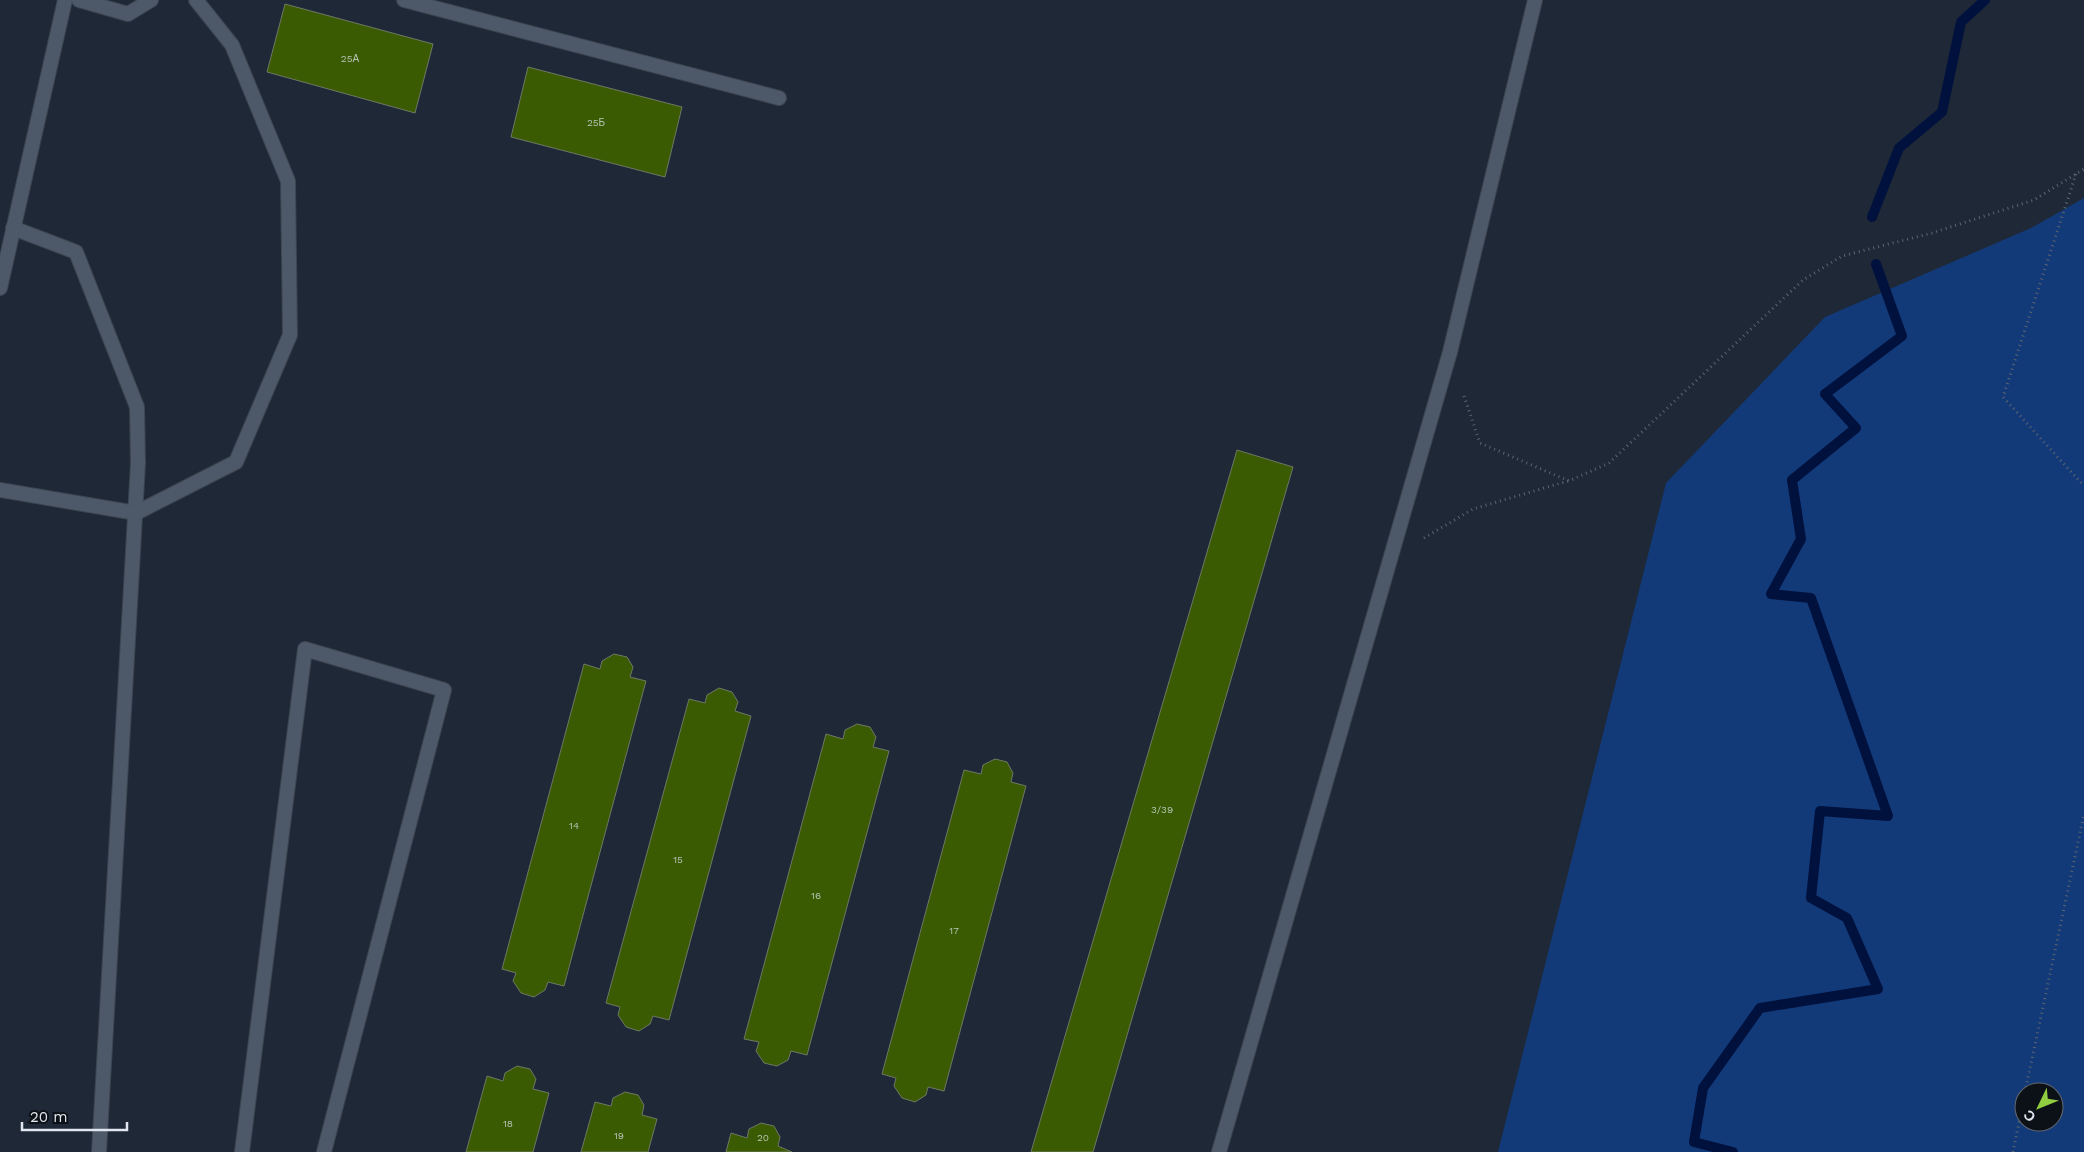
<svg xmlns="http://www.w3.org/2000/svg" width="2084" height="1152" viewBox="0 0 2084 1152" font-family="'Work Sans',sans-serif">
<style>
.green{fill:#133a78;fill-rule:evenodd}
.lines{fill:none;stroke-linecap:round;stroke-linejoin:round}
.stream{stroke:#00113e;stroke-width:10}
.building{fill:#3a5b02;stroke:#6e7865}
.service-casing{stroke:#3c4450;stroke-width:16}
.path{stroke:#5c6471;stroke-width:3;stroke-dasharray:1 4;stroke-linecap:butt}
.service{stroke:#4d5868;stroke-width:14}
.labels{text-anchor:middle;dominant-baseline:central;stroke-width:4;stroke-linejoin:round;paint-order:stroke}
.number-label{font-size:10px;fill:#b7c4b5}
</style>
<rect width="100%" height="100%" fill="#1f2836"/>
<path class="green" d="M2084,198v954h-586l168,-669 159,-166 206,-89zM2024,1092h30v30h-30z"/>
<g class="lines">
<g class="stream">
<path d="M1872,217l27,-69 43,-36 19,-90 24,-22"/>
<path d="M1733,1152l-39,-10 9,-54 57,-80 118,-19 -31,-71 -36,-20 9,-87 68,5 -77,-218 -40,-4 30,-55 -9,-59 64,-52 -31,-34 77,-58 -26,-72"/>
</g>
</g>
<g class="building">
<path d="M285,4l148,40 -18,69 -148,-41z"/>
<path d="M528,67l154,40 -17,70 -154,-40z"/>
<path d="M1237,450l56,17 -200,685h-62z"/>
<path d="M614,654l13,3 6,10 -3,10 16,4 -82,305 -16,-4 -3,8 -11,7 -13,-4 -8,-12 3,-8 -14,-4 82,-305 16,5 2,-8z"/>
<path d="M719,688l13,4 6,10 -3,9 16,5 -82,304 -16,-4 -3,8 -11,7 -13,-4 -8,-12 2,-8 -14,-4 83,-304 16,4 2,-8z"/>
<path d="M857,724l13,3 6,10 -3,10 16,4 -82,304 -16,-4 -3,9 -11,6 -13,-3 -8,-12 3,-9 -15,-3 82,-305 17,5 2,-9z"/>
<path d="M995,759l12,3 6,11 -2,9 15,4 -82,305 -16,-4 -2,8 -11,7 -13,-4 -8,-12 2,-8 -14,-4 82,-304 17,4 2,-9z"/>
<path d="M517,1066l13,3 6,10 -3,10 16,4 -16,59h-67l21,-76 16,5 2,-8z"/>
<path d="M625,1092l13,3 6,10 -2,10 15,4 -9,33h-67l14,-50 16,4 2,-8z"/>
<path d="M761,1123l13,3 6,11 -2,9 14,6h-66l5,-19 16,5 2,-9z"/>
</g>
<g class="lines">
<defs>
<g id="service">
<path d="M79,0l49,14 23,-14"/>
<path d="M404,0l375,98"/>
<path d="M13,228l63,24 61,155 1,56 -39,689"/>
<path d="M0,288l65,-288"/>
<path d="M0,490l136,23 100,-51 54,-127 -2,-154 -56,-136 -36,-45"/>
<path d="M242,1152l63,-503 139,41 -120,462"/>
<path d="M1219,1152l231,-800 85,-352"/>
</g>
</defs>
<use href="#service" class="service-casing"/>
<g class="path">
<path d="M2076,174l-73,223 81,89"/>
<path d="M1464,396l16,47 89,38 40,-18 194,-183 39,-24 90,-23 102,-33 50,-31"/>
<path d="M1424,538l49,-29 95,-28"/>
<path d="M2025,1092l59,-278"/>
<path d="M2013,1152l11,-54"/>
</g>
<use href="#service" class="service"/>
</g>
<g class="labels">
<g class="number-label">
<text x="350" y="58">25А</text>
<text x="596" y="122">25Б</text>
<text x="1162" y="809">3/39</text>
<text x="574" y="825">14</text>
<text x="678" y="859">15</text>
<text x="816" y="895">16</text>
<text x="954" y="930">17</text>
<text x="508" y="1123">18</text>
<text x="619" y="1135">19</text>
<text x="763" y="1137">20</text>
</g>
</g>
<g transform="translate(2039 1107) rotate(227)"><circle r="24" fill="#0c1017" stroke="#61666e"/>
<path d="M0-4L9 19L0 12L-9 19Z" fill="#90cd41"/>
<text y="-8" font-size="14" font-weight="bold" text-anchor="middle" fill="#e1e7f1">С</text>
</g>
<path d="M22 1122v8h105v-8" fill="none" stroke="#e1e7f1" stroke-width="2.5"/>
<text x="30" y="1122" font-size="15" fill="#e1e7f1" stroke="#0c1017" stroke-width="4" paint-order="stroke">20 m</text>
</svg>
